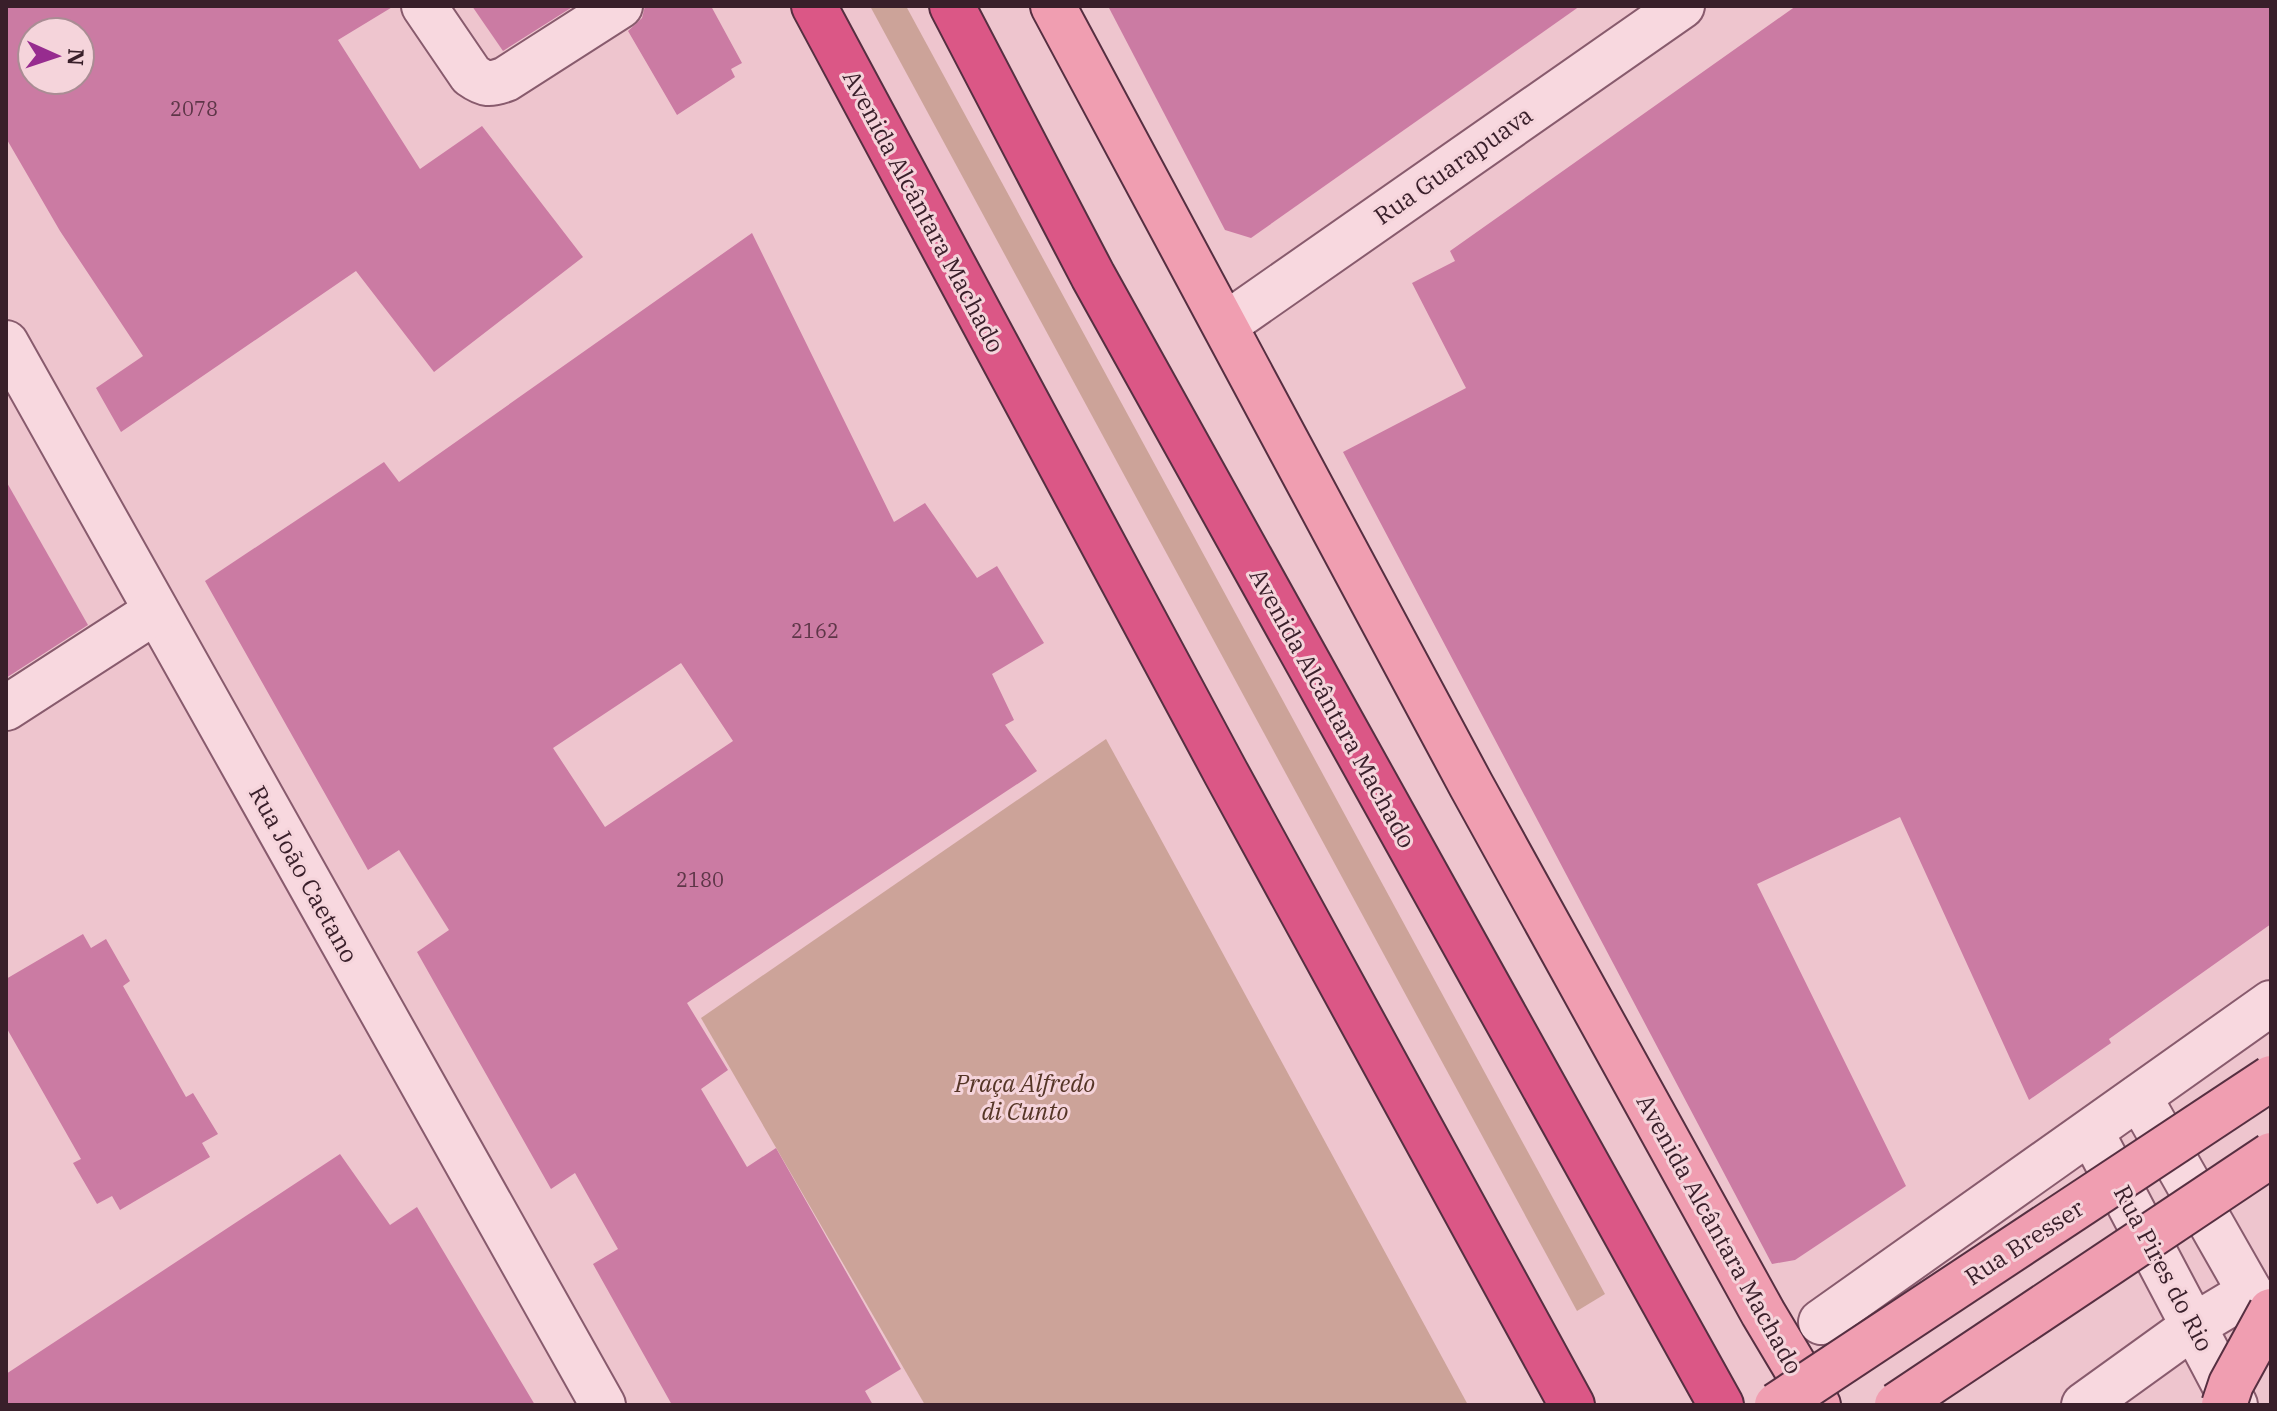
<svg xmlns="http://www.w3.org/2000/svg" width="2277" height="1411" viewBox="0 0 2277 1411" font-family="'IBM Plex Serif',serif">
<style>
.green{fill:#cca399}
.building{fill:#cb7ba3;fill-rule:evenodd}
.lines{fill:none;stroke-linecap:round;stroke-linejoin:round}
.minor-casing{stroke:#885b6d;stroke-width:48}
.major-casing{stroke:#562f41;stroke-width:48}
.highway-casing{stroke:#562f41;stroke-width:48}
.minor{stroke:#f8d8df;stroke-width:44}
.major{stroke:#f09eb1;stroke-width:44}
.highway{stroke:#db5786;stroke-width:44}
.major-bridge-casing{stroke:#562f41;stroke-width:48;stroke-linecap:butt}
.major-bridge{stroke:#f09eb1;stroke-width:44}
.labels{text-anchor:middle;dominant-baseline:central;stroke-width:6;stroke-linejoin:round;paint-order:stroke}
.number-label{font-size:20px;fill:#5e3648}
.street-label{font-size:24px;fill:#391f2a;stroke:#f5d4db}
.park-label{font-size:24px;font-style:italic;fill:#553526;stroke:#f5d4db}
</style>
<rect width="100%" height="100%" fill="#eec5ce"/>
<g class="green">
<path d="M870,6h36l699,1288 -28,17z"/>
<path d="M1106,739l45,82 317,584h-543l-224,-387z"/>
</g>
<g class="building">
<path d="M6,6h388l-56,34 82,129 62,-43 101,131 -149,115 -78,-101 -235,161 -25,-44 47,-32 -83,-125 -54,-93zM32,32h48v48h-48z"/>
<path d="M472,6h102l-71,45z"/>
<path d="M645,6h66l31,57 -11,6 4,8 -58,38 -49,-84 14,-13z"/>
<path d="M1108,6h472l-329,232 -26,-8z"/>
<path d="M1796,6h475v918l-162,115 2,4 -82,57 -129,-283 -143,67 149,302 -111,74 -23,4 -429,-812 123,-64 -54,-105 43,-22 -5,-10z"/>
<path d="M752,233l142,289 31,-19 52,75 20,-12 47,77 -52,31 22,46 -9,5 32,46 -350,232 41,67 -27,19 46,78 29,-19 125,221 -36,22 8,14h-201l-79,-141 25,-15 -43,-76 -24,16 -134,-237 32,-22 -50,-80 -31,20 -163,-289 179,-119 15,20zM681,663l52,78 -128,86 -52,-79z"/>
<path d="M6,481l82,144 -82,53z"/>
<path d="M83,934l8,14 15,-9 24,42 -7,5 63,111 7,-4 25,41 -16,9 8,14 -90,53 -8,-14 -15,8 -24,-41 8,-4 -75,-132v-48z"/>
<path d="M340,1154l50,71 27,-18 118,198h-529v-31z"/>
</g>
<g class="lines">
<defs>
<g id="minor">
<path d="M424,6l47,69c14,10 19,10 35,4l114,-73"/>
<path d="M1225,325l457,-319"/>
<path d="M6,343l597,1062"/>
<path d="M6,708l150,-97"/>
<path d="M2139,1097l111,195 21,43"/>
<path d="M2091,1132l144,273"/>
<path d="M1821,1322l450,-319"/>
<path d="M2084,1405l111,-80 55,-33"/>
</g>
<path id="major" d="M1053,6l418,779 292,528 55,92"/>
<g id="highway">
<path d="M814,6l412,767 346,632"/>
<path d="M952,6l141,270 628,1129"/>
</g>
</defs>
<use href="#minor" class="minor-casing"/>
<use href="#major" class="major-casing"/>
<use href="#highway" class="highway-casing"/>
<use href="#minor" class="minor"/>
<use href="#major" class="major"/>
<use href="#highway" class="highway"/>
<defs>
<g id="major-bridge">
<path d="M1777,1405l494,-327"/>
<path d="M1897,1405l374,-250"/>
<path d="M2224,1405l7,-21 40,-73"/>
</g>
</defs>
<use href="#major-bridge" class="major-bridge-casing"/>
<use href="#major-bridge" class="major-bridge"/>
</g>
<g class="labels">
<g class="number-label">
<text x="194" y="108">2078</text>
<text x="815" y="630">2162</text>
<text x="700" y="879">2180</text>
</g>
<g class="street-label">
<text transform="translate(1453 165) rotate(-35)">Rua Guarapuava</text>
<text transform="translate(924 211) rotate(62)">Avenida Alcântara Machado</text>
<text transform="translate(1333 708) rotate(61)">Avenida Alcântara Machado</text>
<text transform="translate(304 874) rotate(61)">Rua João Caetano</text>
<text transform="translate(1720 1234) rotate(61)">Avenida Alcântara Machado</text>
<text transform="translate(2024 1242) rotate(-33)">Rua Bresser</text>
<text transform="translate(2164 1268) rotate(62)">Rua Pires do Rio</text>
</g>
<g class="park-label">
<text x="1025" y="1083">Praça Alfredo<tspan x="1025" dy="28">di Cunto</tspan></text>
</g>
</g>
<rect width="2277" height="1411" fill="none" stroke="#391f2a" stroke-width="16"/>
<g transform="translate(56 56) rotate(93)"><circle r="38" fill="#f5d4db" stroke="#aa8c94" stroke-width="2"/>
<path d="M0-6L14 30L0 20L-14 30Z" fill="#972c8f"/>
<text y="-12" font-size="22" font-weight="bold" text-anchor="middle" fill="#391f2a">N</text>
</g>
</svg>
